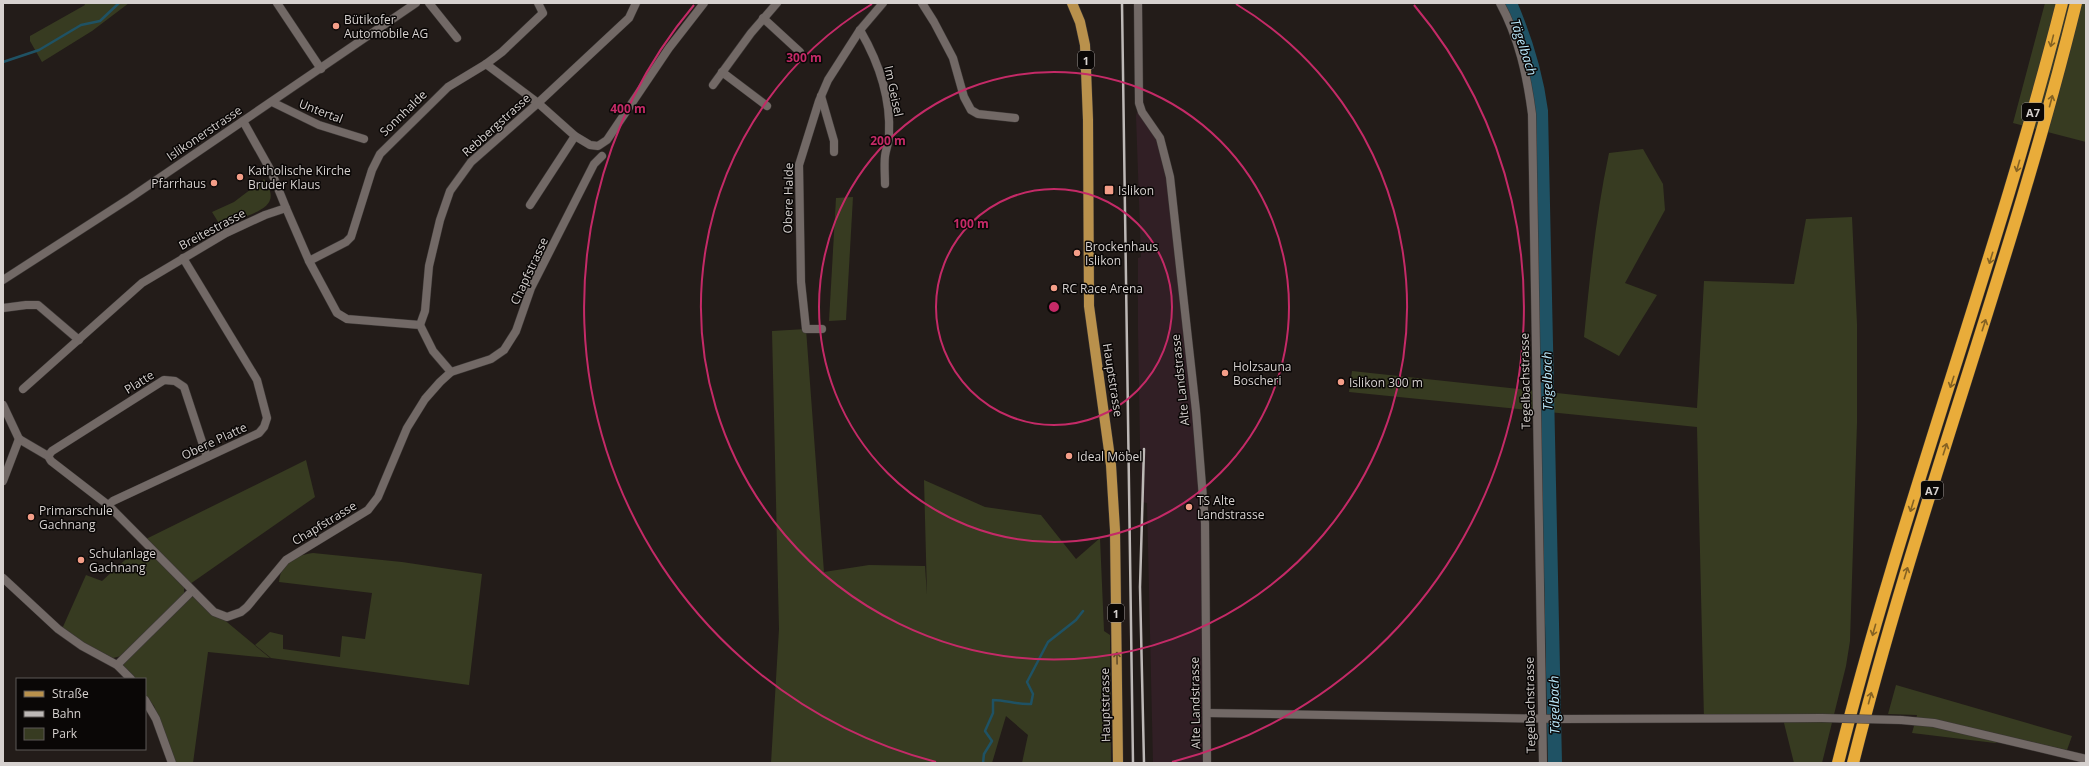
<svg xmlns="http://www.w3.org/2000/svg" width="2089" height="766" viewBox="0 0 2089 766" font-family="'Open Sans',sans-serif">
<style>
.industrial{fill:#311f25}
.green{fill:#373b21}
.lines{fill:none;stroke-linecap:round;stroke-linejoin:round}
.stream{stroke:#1f5264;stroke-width:2.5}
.river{stroke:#1f5264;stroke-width:14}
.minor-casing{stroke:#3c3735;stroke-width:9}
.major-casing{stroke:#3c3735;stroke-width:11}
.highway-casing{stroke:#3c3735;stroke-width:13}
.minor{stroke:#726966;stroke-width:8}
.major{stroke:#b9914c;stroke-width:10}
.highway{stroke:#e9ac3a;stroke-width:12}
.rail{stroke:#bdb8b6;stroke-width:2.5}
.minor-bridge-casing{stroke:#3c3735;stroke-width:9;stroke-linecap:butt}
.minor-bridge{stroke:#726966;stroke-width:8}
.oneway{stroke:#856223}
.oneway2{stroke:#624c29}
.ring{fill:none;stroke:#c42a67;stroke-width:2}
.poi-dot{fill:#f49e88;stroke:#0a0706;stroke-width:1.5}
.labels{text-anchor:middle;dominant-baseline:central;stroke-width:3;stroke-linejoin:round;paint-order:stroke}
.shield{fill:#0a0706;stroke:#999493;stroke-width:1}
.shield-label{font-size:11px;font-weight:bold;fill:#d6d1cf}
.poi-label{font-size:12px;fill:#d6d1cf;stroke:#0a0706;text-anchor:start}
.street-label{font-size:12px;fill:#d6d1cf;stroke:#0a0706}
.water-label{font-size:13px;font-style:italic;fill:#bae9fc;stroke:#0a0706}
.centre{fill:#c42a67;stroke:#0a0706;stroke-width:2}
.ring-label{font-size:12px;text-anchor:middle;font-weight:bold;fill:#c42a67;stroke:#0a0706;stroke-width:3;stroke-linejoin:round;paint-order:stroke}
</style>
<rect width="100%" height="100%" fill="#231c19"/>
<path class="industrial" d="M1139,103l21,35 10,39 35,346 2,240h-54l-6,-260 -6,-1 -3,-172v-72l3,-1 -5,-141z"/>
<g class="green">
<path d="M84,3h45l-37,28 -50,31 -12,-21v-5l55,-31z"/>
<path d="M2045,3h41v139l-73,-19z"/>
<path d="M1643,149l20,35 2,26 -40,73 32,12 -38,61 -35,-19c6,-62 12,-123 25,-184z"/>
<path d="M264,179c15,22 3,29 -17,37l-3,-3 -24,12 -8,-13 22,-10z"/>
<path d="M853,197l-7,123 -17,1 7,-123z"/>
<path d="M1852,217l5,107v99l-7,218 -4,25 -24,97h-28l-11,-44h-79l-7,-292 -348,-35 3,-21 345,37 7,-127 90,3 12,-65z"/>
<path d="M806,329l18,243 45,-7 56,1 2,29 -3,-115 61,27 56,8 35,44 24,-21 4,93 6,4 1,128h-89l6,-28 -22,-19 -14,47h-221l8,-134 -7,-298z"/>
<path d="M306,460l9,37 -125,87 -44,-45z"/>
<path d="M136,550l6,4 6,-4 36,37v8l-63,61 -8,2 -31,-16 -20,-13 24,-54 16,6z"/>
<path d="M313,553l89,9 80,12 -13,111 -198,-27 -16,-13 15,-13 13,3v14l57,8 2,-21 23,3 7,-46 -93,-11c3,-22 15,-26 34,-29z"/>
<path d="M193,597l5,1 72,60 -62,-6 -15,111h-17l-22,-57 -9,-12v-15h-11l-11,-13v-3l65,-65z"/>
<path d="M1896,685l176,51 -5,14 -57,-13 -15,6 -83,-10 5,-18 -29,-1z"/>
</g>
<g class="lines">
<g class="stream">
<path d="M3,62l36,-12 42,-25 19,-4 19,-18"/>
<path d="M983,763l1,-9 8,-13 -7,-10 8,-18v-13c13,0 25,5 38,4l2,-10 -6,-12 21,-40 28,-22 7,-9"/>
</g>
<path class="river" d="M1510,3c15,35 26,70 31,108l14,652"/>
<defs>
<g id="minor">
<path d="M277,3l44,66"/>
<path d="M429,3l28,35"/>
<path d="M922,3l12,19 19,36 11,39 7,13 7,4 37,4"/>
<path d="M1138,3l1,100 3,9 18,26 10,39 26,234 9,112 2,240"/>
<path d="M1500,3c19,35 27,73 32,111l11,649"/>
<path d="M763,18l37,34"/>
<path d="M860,30c18,31 31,68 29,105 0,7 -3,14 -4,21 -1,9 0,19 0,28"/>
<path d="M486,64l52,39 37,33 15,9 8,1 9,-6 62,-92 35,-45"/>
<path d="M722,72l45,34"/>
<path d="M713,85l38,-52 26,-30"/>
<path d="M821,96l13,45v11"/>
<path d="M272,102l47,23 45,14"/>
<path d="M530,205l45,-69"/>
<path d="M286,208l23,53 28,52 10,6 73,6 13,26 18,21"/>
<path d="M309,261l37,-19 5,-5 21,-67 8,-16 68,-67 38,-23 16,-12 41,-39 -5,-10"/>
<path d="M3,280l127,-82 286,-195"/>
<path d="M3,308l23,-3h12l41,35"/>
<path d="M420,325l5,-14 4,-45 11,-46 10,-29 21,-29 67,-59 91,-85 7,-15"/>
<path d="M822,329h-16l-5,-47 -2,-117 20,-64 9,-21 32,-50 23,-27"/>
<path d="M23,389l119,-106 84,-50 39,-18 21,-7 -15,-37 -28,-50"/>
<path d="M3,405l16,34"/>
<path d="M19,439l29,17 3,5 57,44 106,107 13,5 14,-5 6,-5 39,-47 82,-50 10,-13 29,-69 18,-29 15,-17 11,-10 40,-13 13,-9 12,-19 15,-43 63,-124 8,-8"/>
<path d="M48,456l4,-5 112,-71 11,1 9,6 23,70"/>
<path d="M3,481l16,-42"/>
<path d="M108,505l5,-4 146,-68 5,-6 3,-9 -10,-38 -74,-122"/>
<path d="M3,578l55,51 24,17 35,19 14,14"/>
<path d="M117,665l75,-74"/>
<path d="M145,700l11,19 16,44"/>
<path d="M1207,713l354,6 261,-1"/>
<path d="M1901,720l33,3 152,36"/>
</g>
<path id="major" d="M1072,3l8,19 5,23 3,75 1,186 22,159 4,65 3,233"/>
<g id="highway">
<path d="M1838,763c64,-256 159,-504 224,-760"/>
<path d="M1853,763c64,-256 160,-503 223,-760"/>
</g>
</defs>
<use href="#minor" class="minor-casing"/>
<use href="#major" class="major-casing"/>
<use href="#highway" class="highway-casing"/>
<use href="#minor" class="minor"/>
<use href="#major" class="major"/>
<use href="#highway" class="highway"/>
<g class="rail">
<path d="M1122,3l11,760"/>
<path d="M1144,449l-4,138 4,176"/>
</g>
<defs>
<path id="minor-bridge" d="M1822,718l79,2"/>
</defs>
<use href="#minor-bridge" class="minor-bridge-casing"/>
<use href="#minor-bridge" class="minor-bridge"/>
</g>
<defs><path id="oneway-shaft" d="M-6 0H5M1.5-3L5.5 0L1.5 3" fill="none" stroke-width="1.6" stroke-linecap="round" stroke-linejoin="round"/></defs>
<g class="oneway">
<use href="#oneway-shaft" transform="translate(2052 41) rotate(104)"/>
<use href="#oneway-shaft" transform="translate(2051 101) rotate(-75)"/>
<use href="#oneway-shaft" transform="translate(2018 166) rotate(106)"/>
<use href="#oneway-shaft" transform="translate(1991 258) rotate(107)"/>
<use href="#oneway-shaft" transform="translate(1984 325) rotate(-72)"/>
<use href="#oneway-shaft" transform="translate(1952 382) rotate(108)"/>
<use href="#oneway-shaft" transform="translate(1945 449) rotate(-72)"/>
<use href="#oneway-shaft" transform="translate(1912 506) rotate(107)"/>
<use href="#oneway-shaft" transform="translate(1906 573) rotate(-73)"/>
<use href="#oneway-shaft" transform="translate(1874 630) rotate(106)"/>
<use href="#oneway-shaft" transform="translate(1870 698) rotate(-75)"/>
</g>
<use class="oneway2" href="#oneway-shaft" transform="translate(1117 658) rotate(-91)"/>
<g class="ring">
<circle cx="1054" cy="307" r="118"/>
<circle cx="1054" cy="307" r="235"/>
<path d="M1236 4A353 353 0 1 1 872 4"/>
<path d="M936 762A470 470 0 0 1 694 5M1414 5A470 470 0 0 1 1172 762"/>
</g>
<g class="poi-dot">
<circle cx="336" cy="26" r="4"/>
<circle cx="240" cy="177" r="4"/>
<circle cx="214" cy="183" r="4"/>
<rect x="1104" y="185" width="10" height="10" rx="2"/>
<circle cx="1077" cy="253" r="4"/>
<circle cx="1054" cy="288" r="4"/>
<circle cx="1225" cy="373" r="4"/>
<circle cx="1341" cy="382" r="4"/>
<circle cx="1069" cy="456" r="4"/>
<circle cx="1189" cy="507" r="4"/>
<circle cx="31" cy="517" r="4"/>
<circle cx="81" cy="560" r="4"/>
</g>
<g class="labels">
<g class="shield">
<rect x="1078" y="51" width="16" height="18" rx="3"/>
<rect x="2022" y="103" width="22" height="18" rx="3"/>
<rect x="1921" y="481" width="22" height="18" rx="3"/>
<rect x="1108" y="604" width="16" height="18" rx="3"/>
</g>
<g class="shield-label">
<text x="1086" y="60">1</text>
<text x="2033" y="112">A7</text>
<text x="1932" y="490">A7</text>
<text x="1116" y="613">1</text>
</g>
<g class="poi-label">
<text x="344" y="19">Bütikofer<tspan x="344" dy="14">Automobile AG</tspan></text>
<text x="248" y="170">Katholische Kirche<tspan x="248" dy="14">Bruder Klaus</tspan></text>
<text x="206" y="183" text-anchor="end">Pfarrhaus</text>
<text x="1118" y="190">Islikon</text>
<text x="1085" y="246">Brockenhaus<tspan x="1085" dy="14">Islikon</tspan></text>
<text x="1062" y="288">RC Race Arena</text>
<text x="1233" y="366">Holzsauna<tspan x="1233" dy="14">Boscheri</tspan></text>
<text x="1349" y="382">Islikon 300 m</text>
<text x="1077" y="456">Ideal Möbel</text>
<text x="1197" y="500">TS Alte<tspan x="1197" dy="14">Landstrasse</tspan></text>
<text x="39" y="510">Primarschule<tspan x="39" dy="14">Gachnang</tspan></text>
<text x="89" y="553">Schulanlage<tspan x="89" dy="14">Gachnang</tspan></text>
</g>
<g class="street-label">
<text transform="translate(894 91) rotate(78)">Im Geisel</text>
<text transform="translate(321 111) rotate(21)">Untertal</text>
<text transform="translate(403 113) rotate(-44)">Sonnhalde</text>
<text transform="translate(496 125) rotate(-42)">Rebbergstrasse</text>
<text transform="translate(204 133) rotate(-34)">Islikonerstrasse</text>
<text transform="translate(788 198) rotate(-89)">Obere Halde</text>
<text transform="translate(212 229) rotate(-28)">Breitestrasse</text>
<text transform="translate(529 271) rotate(-65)">Chapfstrasse</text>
<text transform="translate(1113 380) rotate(81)">Hauptstrasse</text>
<text transform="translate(1180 380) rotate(-96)">Alte Landstrasse</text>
<text transform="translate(1525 381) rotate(-91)">Tegelbachstrasse</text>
<text transform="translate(139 382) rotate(-32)">Platte</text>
<text transform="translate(214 441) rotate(-25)">Obere Platte</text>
<text transform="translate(324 523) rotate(-31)">Chapfstrasse</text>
<text transform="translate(1195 703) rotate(-91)">Alte Landstrasse</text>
<text transform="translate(1105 705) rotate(-91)">Hauptstrasse</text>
<text transform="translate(1530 705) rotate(-91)">Tegelbachstrasse</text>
</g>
<g class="water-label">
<text transform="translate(1524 47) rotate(72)">Tägelbach</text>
<text transform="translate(1547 381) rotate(-91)">Tägelbach</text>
<text transform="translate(1554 705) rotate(-91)">Tägelbach</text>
</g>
</g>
<circle cx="1054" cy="307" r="6" class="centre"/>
<g class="ring-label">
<text x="804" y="62">300 m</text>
<text x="628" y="113">400 m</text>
<text x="888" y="145">200 m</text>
<text x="971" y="228">100 m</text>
</g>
<rect width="2089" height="766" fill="none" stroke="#d6d1cf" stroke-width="8"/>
<rect x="16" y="678" width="130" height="72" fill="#0a0706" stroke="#5c5856"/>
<rect x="24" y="691" width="20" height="6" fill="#b9914c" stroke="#5c5856"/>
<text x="52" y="698" font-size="12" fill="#d6d1cf">Straße</text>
<rect x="24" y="711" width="20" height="6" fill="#bdb8b6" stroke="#5c5856"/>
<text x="52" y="718" font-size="12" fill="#d6d1cf">Bahn</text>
<rect x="24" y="728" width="20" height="12" fill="#373b21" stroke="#5c5856"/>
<text x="52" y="738" font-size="12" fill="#d6d1cf">Park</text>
</svg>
